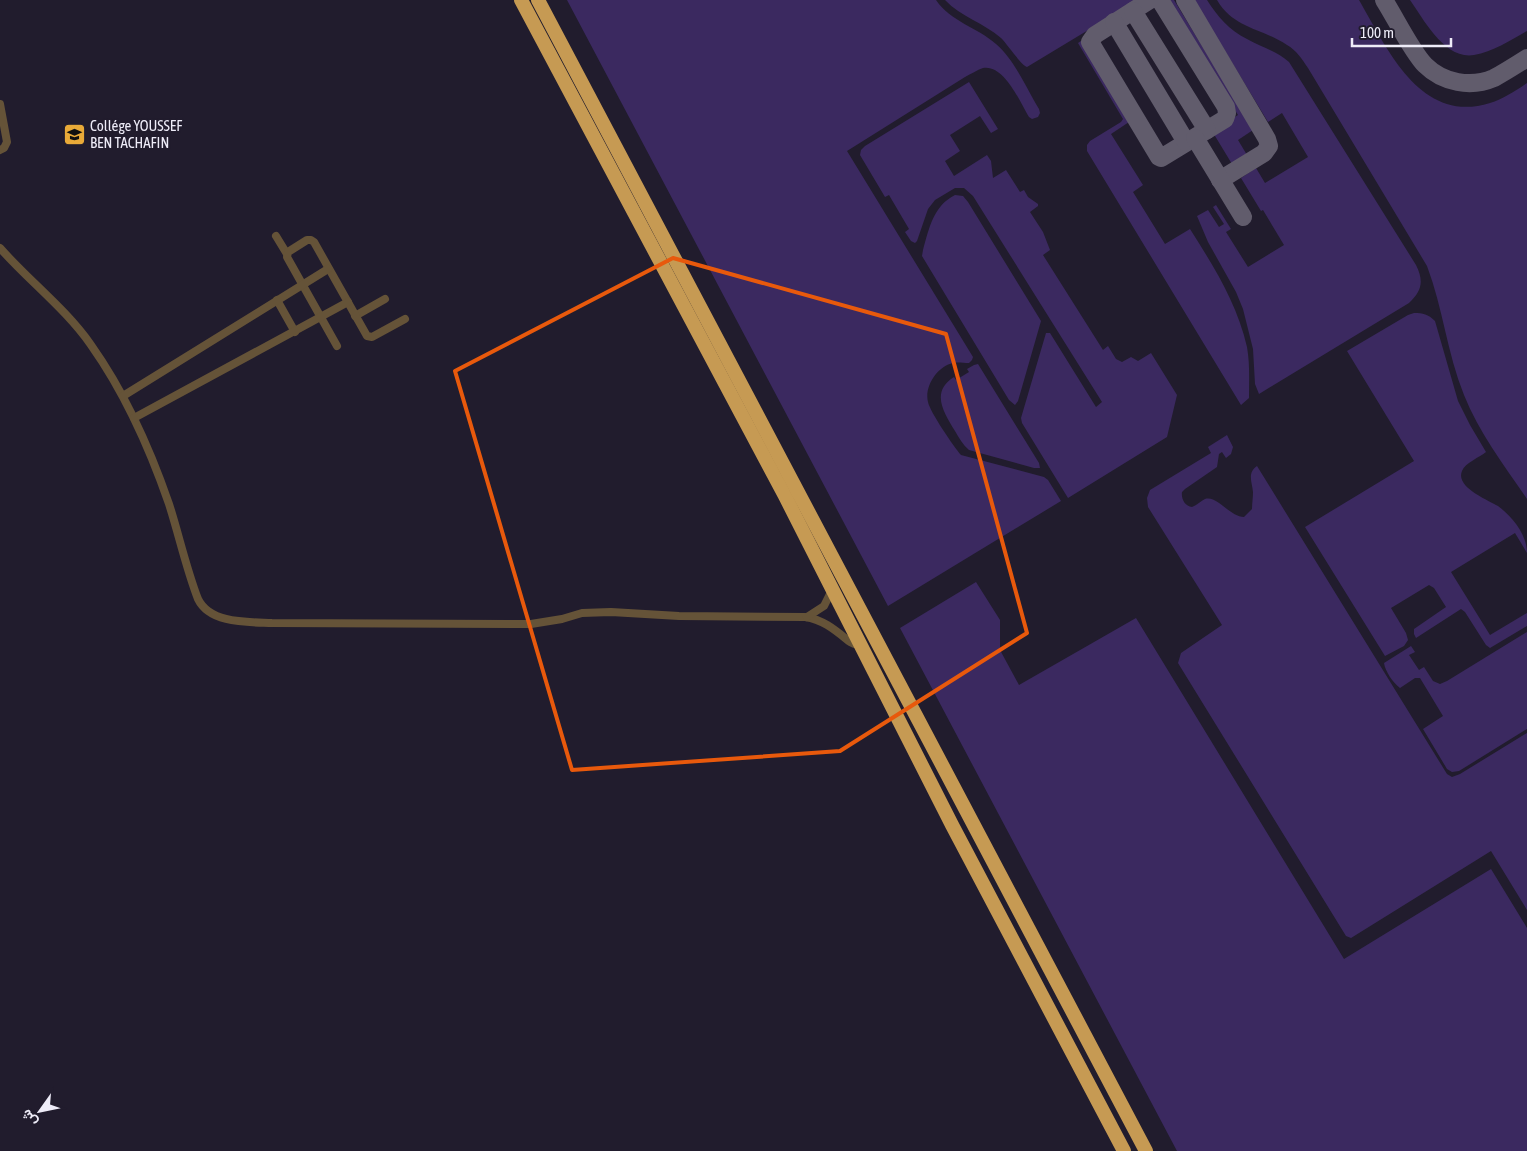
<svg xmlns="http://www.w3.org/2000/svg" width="1527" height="1151" viewBox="0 0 1527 1151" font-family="'Asap Condensed',Vazirmatn,sans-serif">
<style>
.green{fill:#3b2960}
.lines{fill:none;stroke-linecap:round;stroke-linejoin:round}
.taxiway{stroke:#615c6c;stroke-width:18}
.street{stroke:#655338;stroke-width:8}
.highway{stroke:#c69a53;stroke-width:14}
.marked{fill:none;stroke:#e8590c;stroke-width:4;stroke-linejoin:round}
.labels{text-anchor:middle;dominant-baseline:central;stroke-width:4;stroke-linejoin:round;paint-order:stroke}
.poi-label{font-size:15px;fill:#eeecf8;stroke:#211c2d;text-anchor:start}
</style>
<rect width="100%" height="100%" fill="#211c2d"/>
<g class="green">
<path d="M567,0h369c15,22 41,27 60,44 18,15 31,45 43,65l1,4 -2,4 -6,2 -3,-2c-9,-15 -25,-53 -46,-49 -6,2 -12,6 -18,9l-118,74 126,206 -1,3 -3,3c-6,0 -11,-1 -16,0 -15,3 -29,23 -25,39 2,10 26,45 33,53l83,22 4,3 13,21 -173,105z"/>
<path d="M945,0h193l-111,67c-6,-2 -19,-22 -26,-29 -17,-15 -40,-21 -56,-38z"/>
<path d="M1171,0h3l79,130 -15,10 9,15 -15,9 -20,-33 26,-16 -70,-113z"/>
<path d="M1194,0h13c11,17 22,30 40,39 14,8 30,12 42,23l127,203c8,16 6,26 -7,38l-150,91 -4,-10 -2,-35 -10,-40 -7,-17 -28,-50 -11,-26 11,-6 11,17 5,-3 -11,-17 3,-2 15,24 -5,3 22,35 36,-22 -21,-35 -2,1 -20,-33 15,-10 9,15 43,-26 -26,-44 -14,9z"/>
<path d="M1217,0h142c28,48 61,125 131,103 13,-4 25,-12 37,-20v416c-23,-34 -48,-66 -63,-104 -17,-42 -21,-87 -37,-129l-119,-198c-6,-9 -12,-18 -21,-23 -25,-17 -53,-16 -70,-45z"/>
<path d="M1410,0h117v31c-16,9 -34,21 -53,24 -29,5 -50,-35 -64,-55z"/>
<path d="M1081,41l48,81 -18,12 32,51 -10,7 32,52 25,-15c24,38 47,74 57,118 3,17 2,34 2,51l-8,7 -154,-254v-6l3,-4 31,-19 2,-3 -45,-76z"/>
<path d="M969,82l29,47 -7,4 -11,-17 -30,19 10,16 -15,10 9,15 33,-21 4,6 2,17 13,-8 14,22 4,-2 4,7 10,7v2l-8,6 13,20 7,18 -7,5 60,95 5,-4 8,13 6,3 9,-5 7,4 13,-8 26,42 -10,42 -99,61 -46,-75 -1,-5 25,-85h4l46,74 6,-5 -129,-206 -9,-8h-9l-20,12 -7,9 -11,32 -2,2 -4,-2 -6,-9 4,-3 -20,-34 -4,2 -25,-42 1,-5 4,-4z"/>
<path d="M955,195l8,1 5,6 73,119 -23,80 -3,4 -6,-5 -87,-144 1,-6c6,-21 10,-44 32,-55z"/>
<path d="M1414,313c9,0 14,1 21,8l23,80 12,24 16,27c-6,5 -21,11 -24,19 -7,16 26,29 36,35 15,11 29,29 29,47l-12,-20 -64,39 39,63 37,-22v13l-37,22 -4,-3 -21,-33 -4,-3 -45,29 -2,-4v-5l32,-22 -12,-19 -5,-3 -38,23 15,25 2,7 -4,6 -19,10 -80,-129 109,-66 -67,-110 61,-36z"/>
<path d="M978,364l61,99 1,5h-6l-65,-18c-6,-5 -10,-12 -14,-19 -11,-18 -25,-39 -1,-54l2,3 13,-8 -2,-3 7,-4z"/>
<path d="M1227,435l6,12 -2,7 -5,4 -4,-6 -3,2 -2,13 -32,22 -3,3c-1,7 3,14 10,15 5,-2 9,-6 13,-8 12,-4 25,18 39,18l8,-8c0,-6 1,-11 1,-17 -1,-10 -6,-19 4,-26l190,308 5,3 8,-3 67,-41v177l-36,-59 -140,87 -5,-2 -168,-273 3,-10 41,-28 -74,-118 -1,-9 3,-8 61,-37 -3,-6z"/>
<path d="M976,582l24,38v30l19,35 117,-67 208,341 147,-90 36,59v223h-350l-277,-523z"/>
<path d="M1527,632v97l-68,42 -7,1 -5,-3 -24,-40 20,-13 -23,-38h-5l-15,10c-7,-5 -15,-17 -16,-25l27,-17 4,6 -6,3 10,15 5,-3 9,14 7,3 7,-3z"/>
</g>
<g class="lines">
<g class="taxiway">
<path d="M1150,0l-55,35 -5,7 69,115 2,1 64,-39 2,-6 -1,-6 -66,-107"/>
<path d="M1185,0l82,139 2,7 -5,7 -44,27"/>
<path d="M1384,0c11,17 28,52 41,65 18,18 46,23 69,13 11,-6 22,-13 33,-20"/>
<path d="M1133,11l74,119"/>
<path d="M1114,22l72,120"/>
<path d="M1195,138l48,79"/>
</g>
<g class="street">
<path d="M0,104l7,38 -3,6 -4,2"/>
<path d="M276,236l11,18"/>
<path d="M0,248c29,33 66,61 91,97 34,48 59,104 78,159 10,31 17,64 29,95 12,25 50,23 74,24l259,1 31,-5 20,-6 29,-1 68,4 126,1c19,3 30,13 45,25l4,2 5,-2"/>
<path d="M277,300l18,32"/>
<path d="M355,316l30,-17"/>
<path d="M337,346l-50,-89 1,-5 19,-12h4l3,2 53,94 5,1 33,-18"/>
<path d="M123,396l205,-127"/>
<path d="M134,418l214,-116"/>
<path d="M807,617l17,-11 8,-16"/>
</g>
<g class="highway">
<path d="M521,0l264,496 167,329 172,326"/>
<path d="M538,0l608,1151"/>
</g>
</g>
<path class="marked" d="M673,258l273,76 81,299 -187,118 -268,19 -117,-399z"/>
<defs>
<symbol id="school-square" viewBox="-11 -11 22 22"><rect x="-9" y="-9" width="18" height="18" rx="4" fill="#e9aa38" stroke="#211c2d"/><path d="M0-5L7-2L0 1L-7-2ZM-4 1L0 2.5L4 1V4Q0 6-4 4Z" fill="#111"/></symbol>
</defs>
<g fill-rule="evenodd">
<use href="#school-square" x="62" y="122" width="25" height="25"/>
</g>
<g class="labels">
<g class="poi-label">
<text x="90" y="125">Collége YOUSSEF<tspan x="90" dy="17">BEN TACHAFIN</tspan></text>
</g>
</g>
<g transform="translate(40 1111) rotate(237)" stroke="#211c2d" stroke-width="4" paint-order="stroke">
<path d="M0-4L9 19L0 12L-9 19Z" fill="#eeecf8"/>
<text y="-8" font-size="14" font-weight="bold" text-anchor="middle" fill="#eeecf8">ش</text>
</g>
<path d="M1352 38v8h99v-8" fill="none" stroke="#eeecf8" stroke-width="2.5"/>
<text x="1360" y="38" font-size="15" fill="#eeecf8" stroke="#211c2d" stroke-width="4" paint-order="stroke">100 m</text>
</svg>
